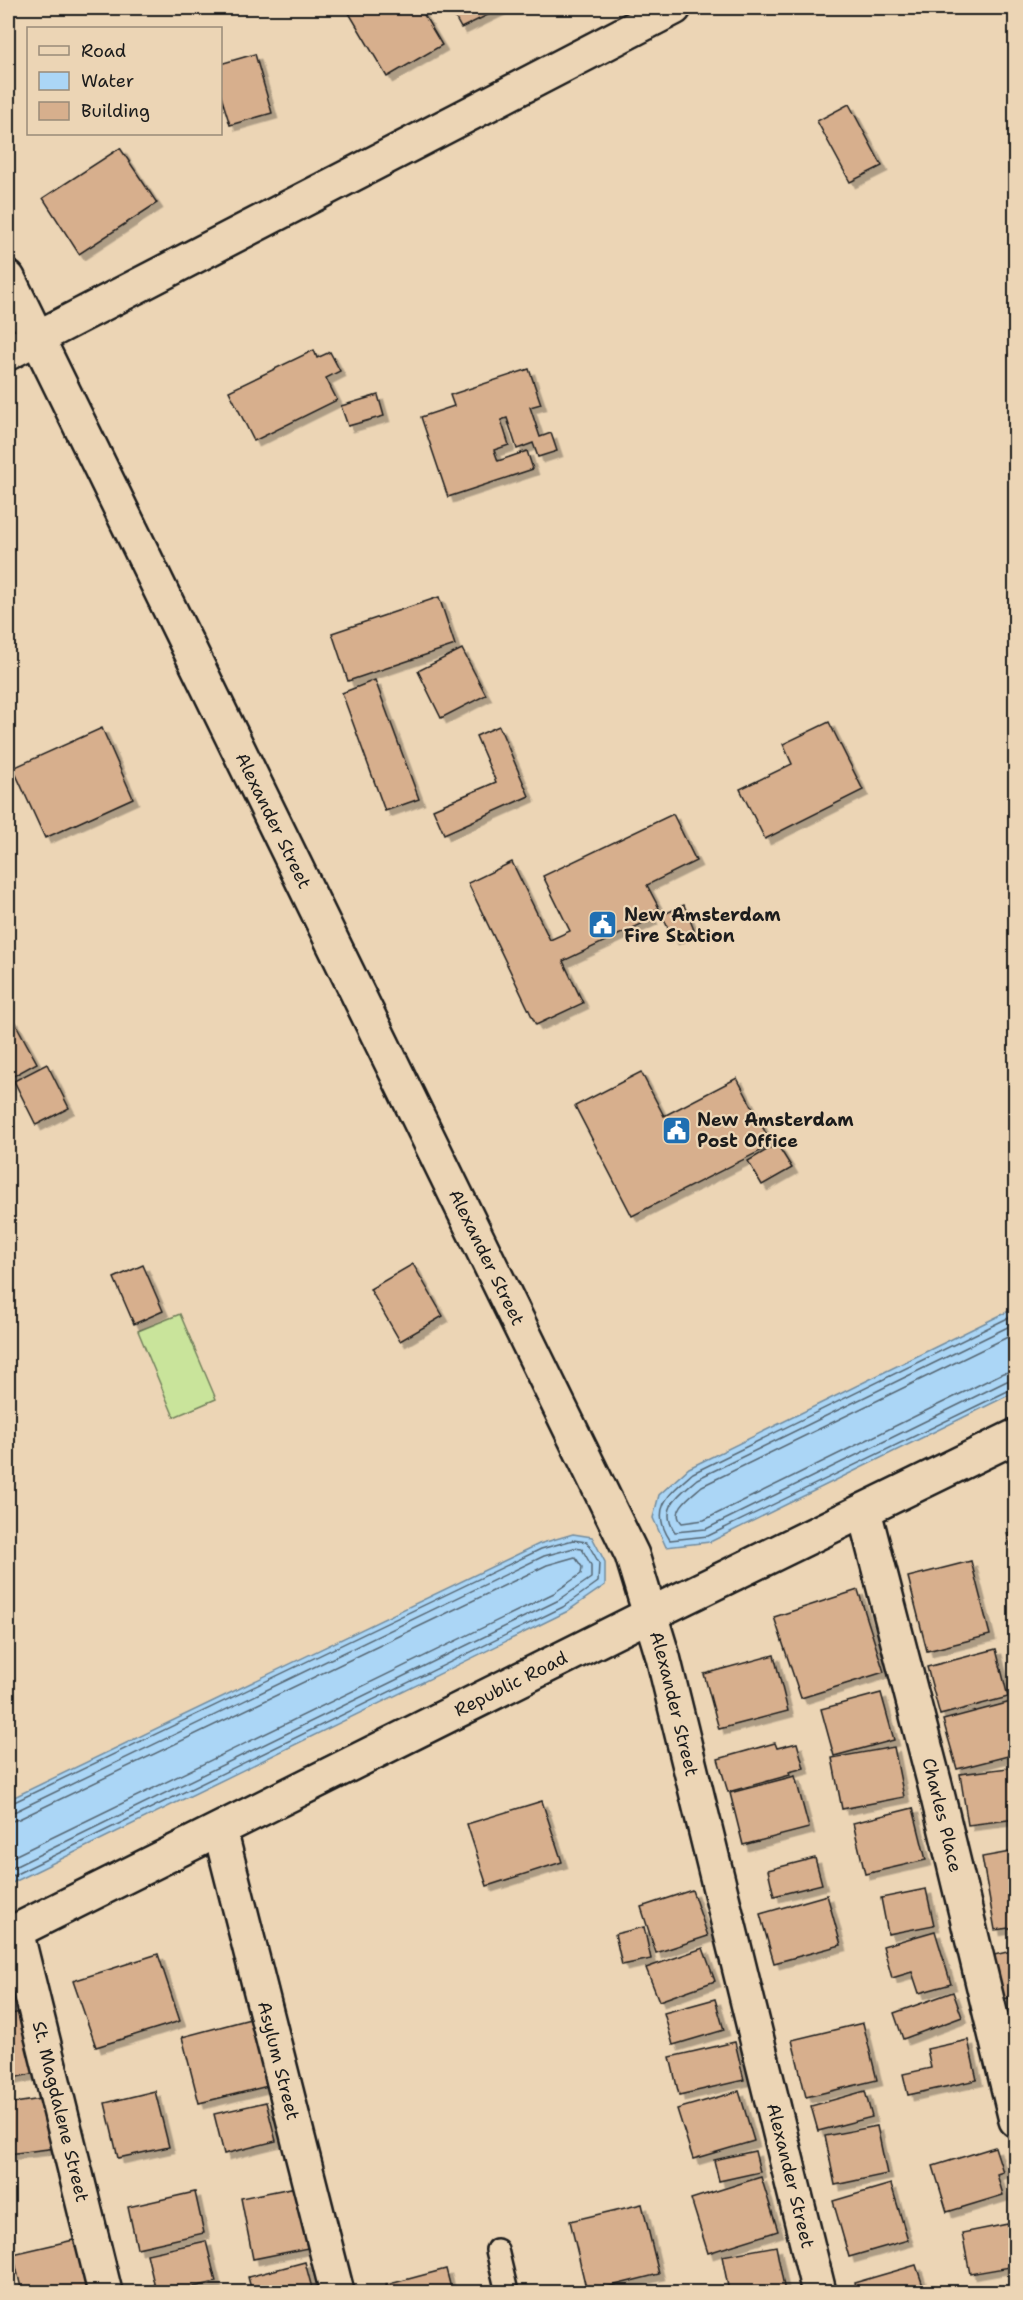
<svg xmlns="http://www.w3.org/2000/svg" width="1023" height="2300" viewBox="0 0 1023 2300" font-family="'Shantell Sans',sans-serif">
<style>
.green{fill:#c9e49b;stroke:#72805c;stroke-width:1.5}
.water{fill:#abd6f6;stroke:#728c9f;stroke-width:1.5}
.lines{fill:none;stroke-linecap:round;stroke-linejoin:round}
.shore{stroke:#556673;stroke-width:1.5}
.building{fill:#d7af8d;stroke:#1c1c1c;stroke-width:1.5;filter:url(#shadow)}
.service-casing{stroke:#1c1c1c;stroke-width:26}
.minor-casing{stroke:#1c1c1c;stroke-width:38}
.tertiary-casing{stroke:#1c1c1c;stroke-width:38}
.service{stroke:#ecd5b5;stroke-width:21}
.minor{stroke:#ecd5b5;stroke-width:33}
.tertiary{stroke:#ecd5b5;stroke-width:33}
.labels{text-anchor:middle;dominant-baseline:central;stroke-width:4.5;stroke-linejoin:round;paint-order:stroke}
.street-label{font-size:18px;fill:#1c1c1c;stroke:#ecd5b5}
.poi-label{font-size:18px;font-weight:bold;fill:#1c1c1c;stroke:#ecd5b5;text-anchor:start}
</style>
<defs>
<filter id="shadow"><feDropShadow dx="5.5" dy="5.5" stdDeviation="0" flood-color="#0004"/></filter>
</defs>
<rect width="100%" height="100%" fill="#ecd5b5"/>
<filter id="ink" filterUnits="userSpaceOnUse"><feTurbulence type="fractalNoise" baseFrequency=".0167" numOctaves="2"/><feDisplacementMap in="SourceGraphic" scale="12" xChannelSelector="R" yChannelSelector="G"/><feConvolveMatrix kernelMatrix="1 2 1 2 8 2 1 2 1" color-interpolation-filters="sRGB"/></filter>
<g filter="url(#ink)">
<path class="green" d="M180,1314l36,85 -42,18 -36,-86z"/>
<g class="water">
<path d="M1015,1308v84l-305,150 -44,5 -13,-29 6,-23 30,-27z"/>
<path d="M573,1534l19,3 13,25v23l-39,27 -558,273v-85l531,-256z"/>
</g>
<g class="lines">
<g class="shore">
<path d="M1016,1314l-323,159c-24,21 -44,35 -23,67l38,-4 308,-149"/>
<path d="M1016,1323l-319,156c-17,15 -39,28 -22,53l31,-3 301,-148 9,-1"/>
<path d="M1016,1333l-314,153c-10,9 -33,24 -20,37l22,-3 299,-147 13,-2"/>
<path d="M8,1805l533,-256 32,-9 14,2 12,21 -1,19 -35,25 -555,271"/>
<path d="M8,1813l8,-2 528,-255 30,-8 8,1 9,16v13l-32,22 -551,270"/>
<path d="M8,1822l11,-3 528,-254 28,-8 7,10 -1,7 -27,19 -546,266"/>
</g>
</g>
<g class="building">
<path d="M346,8h74l22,37 -55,32z"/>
<path d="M450,8h49l1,1 -39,19z"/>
<path d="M255,54l17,59 -42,12 -10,-32v-29z"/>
<path d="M849,104l33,62 -32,16 -33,-61z"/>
<path d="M120,148l37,55 -78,51 -36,-56z"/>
<path d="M314,350l3,8 13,-6 10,19 -14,7 11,22 -83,41 -25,-50z"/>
<path d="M529,369l12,35 -11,3 10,30 11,-4 6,18 -19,6 -5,-14 -16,6 -10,-31 -6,2 8,25 -15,5 4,11 29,-10 6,18 -85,28 -27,-80 33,-11 -4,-11z"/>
<path d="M378,395l6,21 -36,10 -7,-20z"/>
<path d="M439,597l16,48 -107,36 -16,-48z"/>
<path d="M462,649l24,46 -45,23 -23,-47z"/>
<path d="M375,680l44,119 -34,12 -43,-118z"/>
<path d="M829,722l34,68 -98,49 -25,-50 52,-25 -9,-20z"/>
<path d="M499,726l30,70 -85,38 -11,-25 63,-27 -20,-46z"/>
<path d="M102,728l31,70 -88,40 -32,-70z"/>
<path d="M673,814l23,47 -49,24 12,23 -10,5 3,6 -89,42 20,42 -47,22 -68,-142 44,-21 38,78 20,-9 -27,-55z"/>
<path d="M684,905l10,25 -21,9 -11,-24z"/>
<path d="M13,1019l24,44 -29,16v-58z"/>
<path d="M47,1064l22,44 -33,17 -22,-44z"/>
<path d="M641,1072l23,44 73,-38 35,67 -140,71 -57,-110z"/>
<path d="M777,1144l15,24 -30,17 -14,-24z"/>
<path d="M413,1264l30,52 -43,25 -30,-52z"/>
<path d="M143,1265l20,46 -29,13 -20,-46z"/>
<path d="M1016,1532v41l-9,-40z"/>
<path d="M971,1561l19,74 -63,16 -19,-74z"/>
<path d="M858,1590l26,82 -83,26 -27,-81z"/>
<path d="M996,1649l12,48 -68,18 -13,-48z"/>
<path d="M774,1655l14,56 -69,18 -15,-55z"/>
<path d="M881,1693l13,47 -60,16 -13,-47z"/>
<path d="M1011,1702l5,19v33l-59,15 -14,-49z"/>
<path d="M775,1743l2,5 20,-5 7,25 -15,4 1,3 -62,17 -10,-33z"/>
<path d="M894,1747l10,50 -62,12 -10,-51z"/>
<path d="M1016,1767v52l-48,6 -8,-51z"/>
<path d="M795,1776l14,52 -66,17 -13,-52z"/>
<path d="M542,1801l20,61 -75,24 -20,-62z"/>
<path d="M913,1808l13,52 -61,14 -12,-51z"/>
<path d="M1016,1851v76l-21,3 -13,-73z"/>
<path d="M815,1858l7,26 -48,12 -6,-26z"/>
<path d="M926,1889l8,36 -46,9 -7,-36z"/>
<path d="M692,1890l16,46 -52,17 -15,-46z"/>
<path d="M827,1895l14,50 -67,18 -14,-49z"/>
<path d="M644,1927l7,32 -29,6 -7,-31z"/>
<path d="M935,1931l16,53 -32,9 -7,-21 -20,6 -9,-32z"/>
<path d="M703,1948l12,33 -56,20 -13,-33z"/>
<path d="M1016,1950v46l-12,3 -10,-44z"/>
<path d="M158,1954l22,67 -84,26 -23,-66z"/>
<path d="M953,1992l9,25 -59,22 -9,-26z"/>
<path d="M715,1999l9,31 -51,15 -9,-32z"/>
<path d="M31,2009l14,62 -37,8v-64z"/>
<path d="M254,2018l18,67 -73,18 -17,-66z"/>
<path d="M863,2023l14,57 -71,17 -14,-57z"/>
<path d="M968,2040l9,40 -69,15 -5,-21 28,-6 -4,-19z"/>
<path d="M735,2042l9,38 -65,15 -9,-38z"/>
<path d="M155,2091l14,56 -51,11 -13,-55z"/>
<path d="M739,2091l15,50 -61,18 -16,-50z"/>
<path d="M865,2091l7,26 -54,14 -7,-25z"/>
<path d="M48,2098l8,50 -48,6v-50z"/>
<path d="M266,2102l10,39 -52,13 -10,-40z"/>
<path d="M877,2126l10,48 -52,11 -10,-49z"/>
<path d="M995,2147l8,25 -6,2 6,21 -56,17 -14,-46z"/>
<path d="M755,2151l5,21 -41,9 -5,-21z"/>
<path d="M761,2177l17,54 -70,22 -17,-54z"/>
<path d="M891,2184l17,56 -59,17 -16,-56z"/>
<path d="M301,2186l12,61 -60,12 -12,-61z"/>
<path d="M195,2192l9,41 -67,15 -9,-41z"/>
<path d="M642,2204l17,70 -72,18 -17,-71z"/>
<path d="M1008,2224l8,42 -46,8 -8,-41z"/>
<path d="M78,2239l13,53h-69l-9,-38z"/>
<path d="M206,2241l10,41 -45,10h-15l-9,-38z"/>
<path d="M776,2246l9,46h-56l-7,-36z"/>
<path d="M305,2262l8,30h-61l-4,-15z"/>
<path d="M916,2265l9,27h-68l-3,-9z"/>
<path d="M446,2269l6,23h-64l-2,-7z"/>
</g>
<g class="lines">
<defs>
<path id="service" d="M497,2250l10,42"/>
<g id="minor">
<path d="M8,353l666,-345"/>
<path id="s1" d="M864,1511l71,274 81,335"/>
<path id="s2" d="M220,1830l117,462"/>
<path id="s3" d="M16,1931l89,361"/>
</g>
<g id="tertiary">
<path id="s4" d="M8,278l624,1277 31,102 156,635"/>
<path id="s5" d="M8,1935l643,-321 365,-178"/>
</g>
</defs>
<use href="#service" class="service-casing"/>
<use href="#minor" class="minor-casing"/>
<use href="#tertiary" class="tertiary-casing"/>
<use href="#service" class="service"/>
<use href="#minor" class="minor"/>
<use href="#tertiary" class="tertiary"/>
</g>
</g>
<defs>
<symbol id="civic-square" viewBox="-11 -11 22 22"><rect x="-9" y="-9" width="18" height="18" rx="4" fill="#1f6fb2" stroke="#ecd5b5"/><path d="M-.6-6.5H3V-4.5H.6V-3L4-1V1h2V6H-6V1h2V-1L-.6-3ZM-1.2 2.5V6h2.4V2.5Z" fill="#fff"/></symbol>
</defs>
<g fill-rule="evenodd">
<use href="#civic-square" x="586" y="908" width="33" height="33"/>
<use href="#civic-square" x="660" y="1114" width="33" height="33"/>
</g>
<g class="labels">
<g class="street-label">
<text stroke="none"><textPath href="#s4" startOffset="604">Alexander Street</textPath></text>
<text stroke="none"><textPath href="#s4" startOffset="1090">Alexander Street</textPath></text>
<text stroke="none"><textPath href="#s5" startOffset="562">Republic Road</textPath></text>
<text stroke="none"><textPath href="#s4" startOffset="1576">Alexander Street</textPath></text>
<text stroke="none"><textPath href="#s1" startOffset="314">Charles Place</textPath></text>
<text stroke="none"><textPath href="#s2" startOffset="238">Asylum Street</textPath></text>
<text stroke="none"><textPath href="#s3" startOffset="186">St. Magdalene Street</textPath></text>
<text stroke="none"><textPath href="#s4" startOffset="2062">Alexander Street</textPath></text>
</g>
<g class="poi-label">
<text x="624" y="915">New Amsterdam<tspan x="624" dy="21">Fire Station</tspan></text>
<text x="697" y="1120">New Amsterdam<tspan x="697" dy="21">Post Office</tspan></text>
</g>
</g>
<rect width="1023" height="2300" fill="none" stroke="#ecd5b5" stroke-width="30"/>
<rect x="15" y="15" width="993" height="2270" fill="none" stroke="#1c1c1c" stroke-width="2" filter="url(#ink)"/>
<rect x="27" y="27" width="195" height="108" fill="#ecd5b5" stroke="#998b78" stroke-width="1.5"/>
<rect x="39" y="46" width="30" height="9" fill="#ecd5b5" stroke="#998b78" stroke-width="1.5"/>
<text x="81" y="57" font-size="18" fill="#1c1c1c">Road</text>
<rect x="39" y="72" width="30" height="18" fill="#abd6f6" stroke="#998b78" stroke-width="1.5"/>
<text x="81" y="87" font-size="18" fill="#1c1c1c">Water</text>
<rect x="39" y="102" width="30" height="18" fill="#d7af8d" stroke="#998b78" stroke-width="1.5"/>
<text x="81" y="117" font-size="18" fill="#1c1c1c">Building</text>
</svg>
